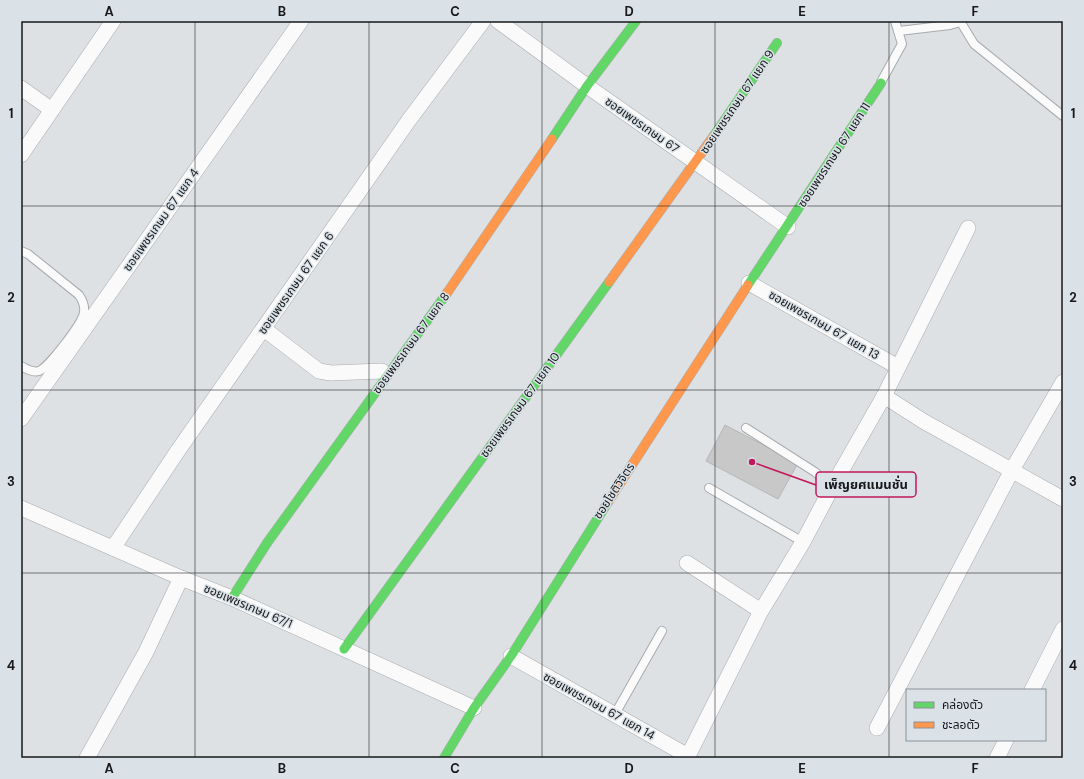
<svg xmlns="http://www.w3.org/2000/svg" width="1084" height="779" viewBox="0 0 1084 779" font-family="'DM Sans','Noto Sans Thai',sans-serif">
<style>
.building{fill:#c9c8c9;stroke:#b5b6b6}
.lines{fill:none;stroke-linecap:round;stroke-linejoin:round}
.lane-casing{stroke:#a8abad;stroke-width:10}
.street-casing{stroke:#a8abad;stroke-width:16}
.fast-casing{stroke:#a8abad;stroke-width:10}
.slow-casing{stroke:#a8abad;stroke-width:10}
.lane{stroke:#fafafb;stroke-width:8}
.street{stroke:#fafafb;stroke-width:15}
.fast{stroke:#63d668;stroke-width:9}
.slow{stroke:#ff974d;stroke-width:9}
.grid{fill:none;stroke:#16181a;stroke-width:1;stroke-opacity:0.55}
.labels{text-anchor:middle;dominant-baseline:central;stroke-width:3;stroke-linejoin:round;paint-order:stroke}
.street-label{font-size:12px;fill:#16181a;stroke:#dae1e7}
.leader{fill:none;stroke:#c2185b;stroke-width:1.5}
.callout-dot{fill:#c2185b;stroke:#dae1e7;stroke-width:1.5}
.callout{fill:#dae1e7;stroke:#c2185b;stroke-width:1.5}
.callout-label{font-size:13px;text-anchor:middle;font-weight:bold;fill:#16181a}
.neatline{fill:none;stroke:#16181a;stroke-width:1.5}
.grid-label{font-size:13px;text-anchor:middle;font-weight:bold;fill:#16181a}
</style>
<rect width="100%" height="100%" fill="#dde1e4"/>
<path class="building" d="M725,425l73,38 -20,36 -72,-38z"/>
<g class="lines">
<defs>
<g id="lane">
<path d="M960,21l14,23 89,72"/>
<path d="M899,31l51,-6 10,-3"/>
<path d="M881,82l21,-38 -7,-23"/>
<path d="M21,251l7,3 51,41c4,6 6,11 5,17 -1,11 -36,56 -45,59 -6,2 -13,-2 -18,-5"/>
<path d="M746,428l69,44 17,15"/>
<path d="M709,488l94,54"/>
<path d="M615,714l47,-83"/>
</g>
<g id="street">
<path d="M498,21l89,65 201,141"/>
<path d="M21,88l31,22"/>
<path d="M21,155l92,-134"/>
<path d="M749,283l149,84"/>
<path d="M264,329l55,42 12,2 51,-2"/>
<path d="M884,396l39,25 140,78"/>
<path d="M21,419l280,-398"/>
<path d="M21,508l160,70 51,20 242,110"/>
<path d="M113,548l64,-96 232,-332 74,-99"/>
<path d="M687,563l74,48"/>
<path d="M511,656l177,100"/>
<path d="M1032,690l31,-61"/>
<path d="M877,728l135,-258 51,-88"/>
<path d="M87,758l59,-106 35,-74"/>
<path d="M687,758l74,-147 42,-69 29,-55 52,-91 84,-168"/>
<path d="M997,758l9,-18"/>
</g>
<g id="fast">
<path d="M713,137l64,-94"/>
<path d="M552,139l35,-53 49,-65"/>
<path d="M748,285l133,-202"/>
<path d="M232,598l35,-55 180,-250"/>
<path d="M344,649l265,-367"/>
<path d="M444,758l30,-50 37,-52 97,-154"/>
</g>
<g id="slow">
<path d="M609,282l104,-145"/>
<path d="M447,293l105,-154"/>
<path d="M608,502l140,-217"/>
</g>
</defs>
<use href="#lane" class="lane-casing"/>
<use href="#street" class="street-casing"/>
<use href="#fast" class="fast-casing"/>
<use href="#slow" class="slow-casing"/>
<use href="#lane" class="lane"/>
<use href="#street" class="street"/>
<use href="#fast" class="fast"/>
<use href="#slow" class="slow"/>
</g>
<path class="grid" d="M195,21v737M369,21v737M542,21v737M715,21v737M889,21v737M21,206h1042M21,390h1042M21,573h1042"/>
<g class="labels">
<g class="street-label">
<text transform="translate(737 102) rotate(-56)">ซอยเพชรเกษม 67 แยก 9</text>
<text transform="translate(642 125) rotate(35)">ซอยเพชรเกษม 67</text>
<text transform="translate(834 155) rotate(-57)">ซอยเพชรเกษม 67 แยก 11</text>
<text transform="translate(161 220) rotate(-55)">ซอยเพชรเกษม 67 แยก 4</text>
<text transform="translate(296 283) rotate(-55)">ซอยเพชรเกษม 67 แยก 6</text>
<text transform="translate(824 325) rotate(30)">ซอยเพชรเกษม 67 แยก 13</text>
<text transform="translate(411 343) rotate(-54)">ซอยเพชรเกษม 67 แยก 8</text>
<text transform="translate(520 405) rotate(-54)">ซอยเพชรเกษม 67 แยก 10</text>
<text transform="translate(614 491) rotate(-57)">ซอยโชติวิจิตร</text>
<text transform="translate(248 606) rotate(23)">ซอยเพชรเกษม 67/1</text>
<text transform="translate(599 706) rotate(29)">ซอยเพชรเกษม 67 แยก 14</text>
</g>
</g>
<path class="leader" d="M752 462L816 485"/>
<circle class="callout-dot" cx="752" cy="462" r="4"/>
<rect class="callout" x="816" y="472" width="100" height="25" rx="4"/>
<g class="callout-label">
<text x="866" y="489">เพ็ญยศแมนชั่น</text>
</g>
<rect width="1084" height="779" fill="none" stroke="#dae1e7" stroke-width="44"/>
<rect x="906" y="689" width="140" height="52" fill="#dae1e7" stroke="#8c9195"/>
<rect x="914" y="702" width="20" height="6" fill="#63d668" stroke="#8c9195"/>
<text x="942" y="709" font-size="12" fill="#16181a">คล่องตัว</text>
<rect x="914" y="722" width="20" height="6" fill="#ff974d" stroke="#8c9195"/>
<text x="942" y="729" font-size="12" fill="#16181a">ชะลอตัว</text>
<rect x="22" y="22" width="1040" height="735" class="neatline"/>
<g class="grid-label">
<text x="109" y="16">A</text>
<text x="282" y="16">B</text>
<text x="455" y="16">C</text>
<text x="629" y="16">D</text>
<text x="802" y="16">E</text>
<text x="975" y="16">F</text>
<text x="11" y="118">1</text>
<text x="1073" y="118">1</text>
<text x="11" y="302">2</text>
<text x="1073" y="302">2</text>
<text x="11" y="486">3</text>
<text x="1073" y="486">3</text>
<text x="11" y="670">4</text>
<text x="1073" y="670">4</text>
<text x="109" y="773">A</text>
<text x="282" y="773">B</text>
<text x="455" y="773">C</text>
<text x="629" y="773">D</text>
<text x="802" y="773">E</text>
<text x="975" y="773">F</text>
</g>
</svg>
